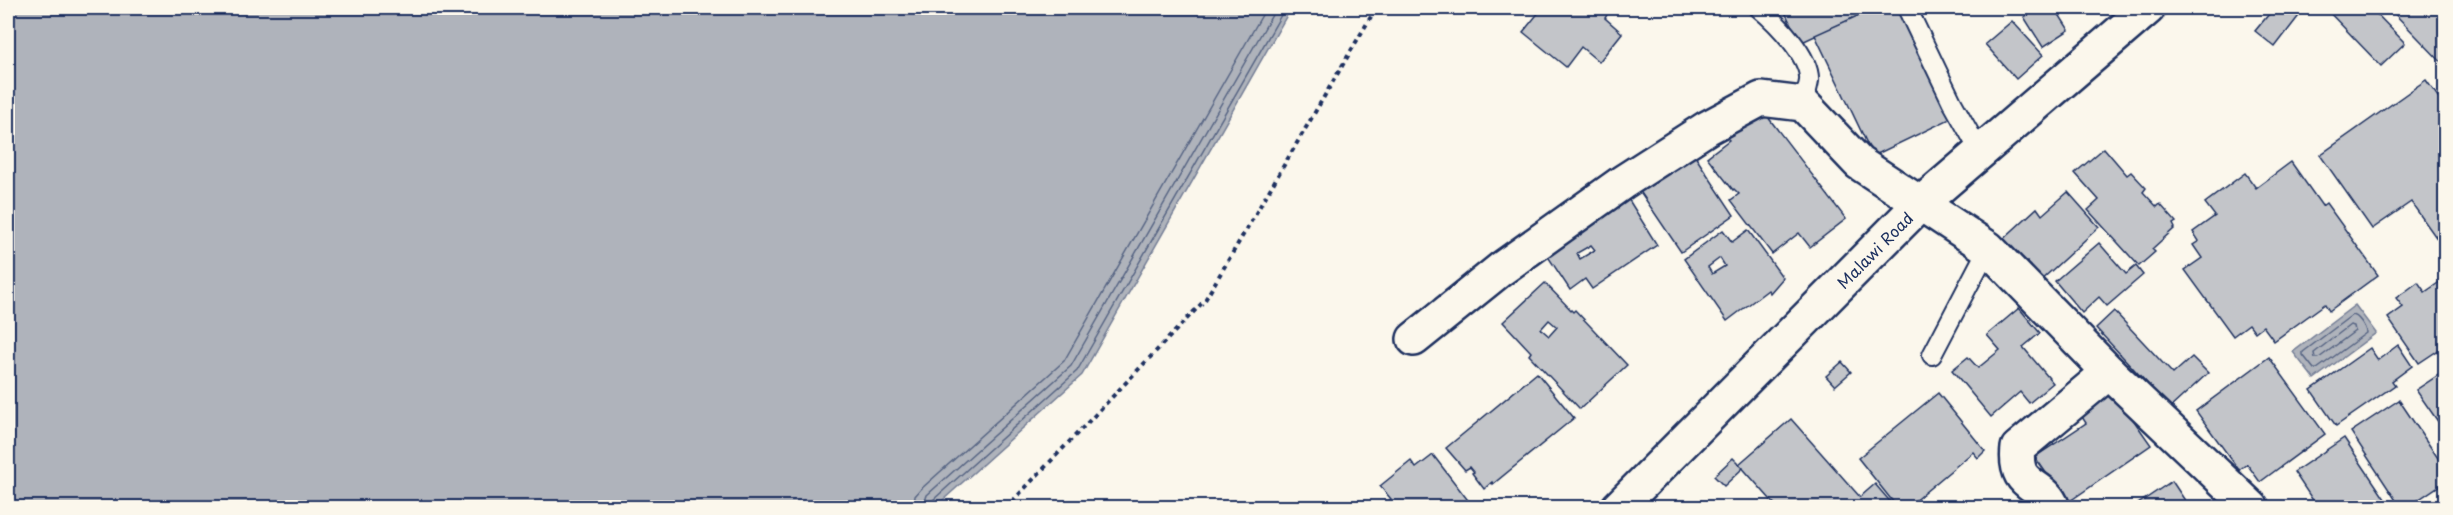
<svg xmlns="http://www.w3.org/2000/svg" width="2453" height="515" viewBox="0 0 2453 515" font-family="'Playpen Sans',sans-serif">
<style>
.water{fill:#afb3bb;stroke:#747e96;stroke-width:1.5}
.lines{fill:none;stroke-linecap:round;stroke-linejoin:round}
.shore{stroke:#566483;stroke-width:1.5}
.building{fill:#c3c5c9;stroke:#1b2f5e;stroke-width:1.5;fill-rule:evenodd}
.lane-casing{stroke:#1b2f5e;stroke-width:22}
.street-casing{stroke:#1b2f5e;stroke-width:38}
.primary-casing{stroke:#1b2f5e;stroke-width:38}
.path{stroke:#1b2f5e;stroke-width:4;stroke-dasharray:4.5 4.5;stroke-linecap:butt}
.lane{stroke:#fbf7ec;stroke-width:18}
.street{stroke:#fbf7ec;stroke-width:33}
.primary{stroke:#fbf7ec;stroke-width:33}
.labels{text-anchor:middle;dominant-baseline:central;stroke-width:6;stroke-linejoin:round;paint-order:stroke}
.street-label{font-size:16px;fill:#1b2f5e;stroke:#fbf7ec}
</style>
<rect width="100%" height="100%" fill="#fbf7ec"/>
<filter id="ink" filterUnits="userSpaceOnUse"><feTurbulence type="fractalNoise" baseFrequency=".0167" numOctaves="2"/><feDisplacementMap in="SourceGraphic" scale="12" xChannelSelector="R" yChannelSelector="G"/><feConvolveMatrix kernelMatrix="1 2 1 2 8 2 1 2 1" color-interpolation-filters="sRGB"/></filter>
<g filter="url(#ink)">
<g class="water">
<path d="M8,8h1283l-209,367 -148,133 -926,-1z"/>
<path d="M2355,305l21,28 -62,46 -21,-27z"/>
</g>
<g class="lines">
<g class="shore">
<path d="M2352,315c6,0 14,12 14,18l-49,36h-3l-11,-14v-3z"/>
<path d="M2350,325l4,1 1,5 -36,27h-4l-1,-5z"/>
<path d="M914,508l1,-12 6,-7 143,-128 202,-353"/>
<path d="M923,508l4,-13 144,-129 205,-358"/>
<path d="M930,508l3,-8 144,-129 208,-363"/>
</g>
</g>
<g class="building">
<path d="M1536,8h75l-6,10 17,15 -23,29 -18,-15 -15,20 -43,-35 17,-21z"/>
<path d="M1783,8h92l-75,35z"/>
<path d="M1875,8h28l51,109 -81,39 -58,-121z"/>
<path d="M2039,8h16l14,22 -26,17 -19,-30z"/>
<path d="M2274,8h31l-30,39 -20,-16z"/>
<path d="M2325,8h46l34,35 -24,23z"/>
<path d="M2389,8h57v59z"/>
<path d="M2012,21l31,34 -27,24 -31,-35z"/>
<path d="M2426,80l20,28v131l-6,4 -29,-41 -39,27 -52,-74z"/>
<path d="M1764,112l82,107 -36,28 -11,-14 -27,21 -41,-54 8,-6 -5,-5 -1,1 -26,-33 22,-17 -2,-2z"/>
<path d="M2104,148l23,27 4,-3 15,16 -3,4 14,15 3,-3 16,18 -3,2 2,4 -23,21 3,3 -16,14 -51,-56 11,-10 -24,-27z"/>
<path d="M1691,150l43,65 -53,37 -46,-68z"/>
<path d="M2291,162l31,44 4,-3 52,72 -49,36 -4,-7 -51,37 -11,-15 -8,6 -6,-8 -16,12 -48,-66 17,-12 -9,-13 6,-4 -6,-9 22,-16 -10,-13 40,-30 11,15z"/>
<path d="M1622,189l35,56 -65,44 -7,-10 -15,11 -25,-38zM1591,245l4,5 -15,9 -3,-6z"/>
<path d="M2068,192l31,35 -61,56 -37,-42 36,-33 5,7z"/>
<path d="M1723,230l9,12 16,-12 35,48 -13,15 -2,-3 -41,31 -43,-62zM1720,258l5,8 -13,8 -4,-7z"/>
<path d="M2099,243l27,31 10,-8 7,9 -36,31 -8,-9 -17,16 -27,-32z"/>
<path d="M2444,279l2,3v63l-27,18 -31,-45 15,-11 -7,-9 10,-7 12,-9 7,10z"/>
<path d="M1545,283l28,29 2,-2 52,55 -47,44 -51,-54 2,-3 -28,-30zM1549,320l8,7 -8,9 -8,-7z"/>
<path d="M2019,308l21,25 -17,14 30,36 -24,20 -9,-11 -29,25 -39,-47 16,-13 10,11 22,-18 -13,-15z"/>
<path d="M2114,311l59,63 19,-17 16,16 -38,35 -74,-80z"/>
<path d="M2398,345l14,21 -20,15 3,4 -59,41 -25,-36 59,-42 8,12z"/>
<path d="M2269,357l56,77 -65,48 -13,-18 -8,6 -43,-59z"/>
<path d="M1842,362l9,10 -16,14 -9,-10z"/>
<path d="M2446,370v63l-30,-43z"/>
<path d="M1537,373l37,45 -81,66 -1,-2 -8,7 -12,-16 2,-1 -4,-5 -5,3 -19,-22z"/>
<path d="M2113,391l38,54 -84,58 -32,-46 51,-34 -6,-9z"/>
<path d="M1938,393l47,58 -7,7 -5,-6 -67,56h-8l-40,-50z"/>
<path d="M2399,400l47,70v11l-40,27h-5l-50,-76z"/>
<path d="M1791,419l69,78 15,-13 19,22 -116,2 -39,-44z"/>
<path d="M2344,438l47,70h-73l-24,-36z"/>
<path d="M1433,455l41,53h-82l-4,-6 3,-3 -11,-13 31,-25 5,7z"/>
<path d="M1733,458l10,10 -19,18 -10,-10z"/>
<path d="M2172,481l18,27h-58z"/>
</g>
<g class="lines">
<defs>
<g id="lane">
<path d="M1759,8c17,14 52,49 50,73 -1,7 -4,16 -6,23"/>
<path d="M1907,8l45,94 28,50"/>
<path d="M1932,355l56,-107"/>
</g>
<g id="street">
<path d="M1414,339l87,-70 122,-87 84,-54 54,-29 42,5 56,59 129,85 121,124 143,136"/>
<path d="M2053,508c-10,-28 -40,-17 -35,-60l91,-76"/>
</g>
<g id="primary">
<path id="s1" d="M1618,508l301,-303 229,-197"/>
</g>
</defs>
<use href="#lane" class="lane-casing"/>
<use href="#street" class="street-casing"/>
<use href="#primary" class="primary-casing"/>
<path class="path" d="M1006,508l199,-208 171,-292"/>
<use href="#lane" class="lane"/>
<use href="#street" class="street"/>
<use href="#primary" class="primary"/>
</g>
</g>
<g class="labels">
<g class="street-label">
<text stroke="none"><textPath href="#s1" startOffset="364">Malawi Road</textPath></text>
</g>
</g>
<rect width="2453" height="515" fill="none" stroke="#fbf7ec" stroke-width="30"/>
<rect x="15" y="15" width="2423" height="485" fill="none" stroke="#1b2f5e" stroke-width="2" filter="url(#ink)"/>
</svg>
